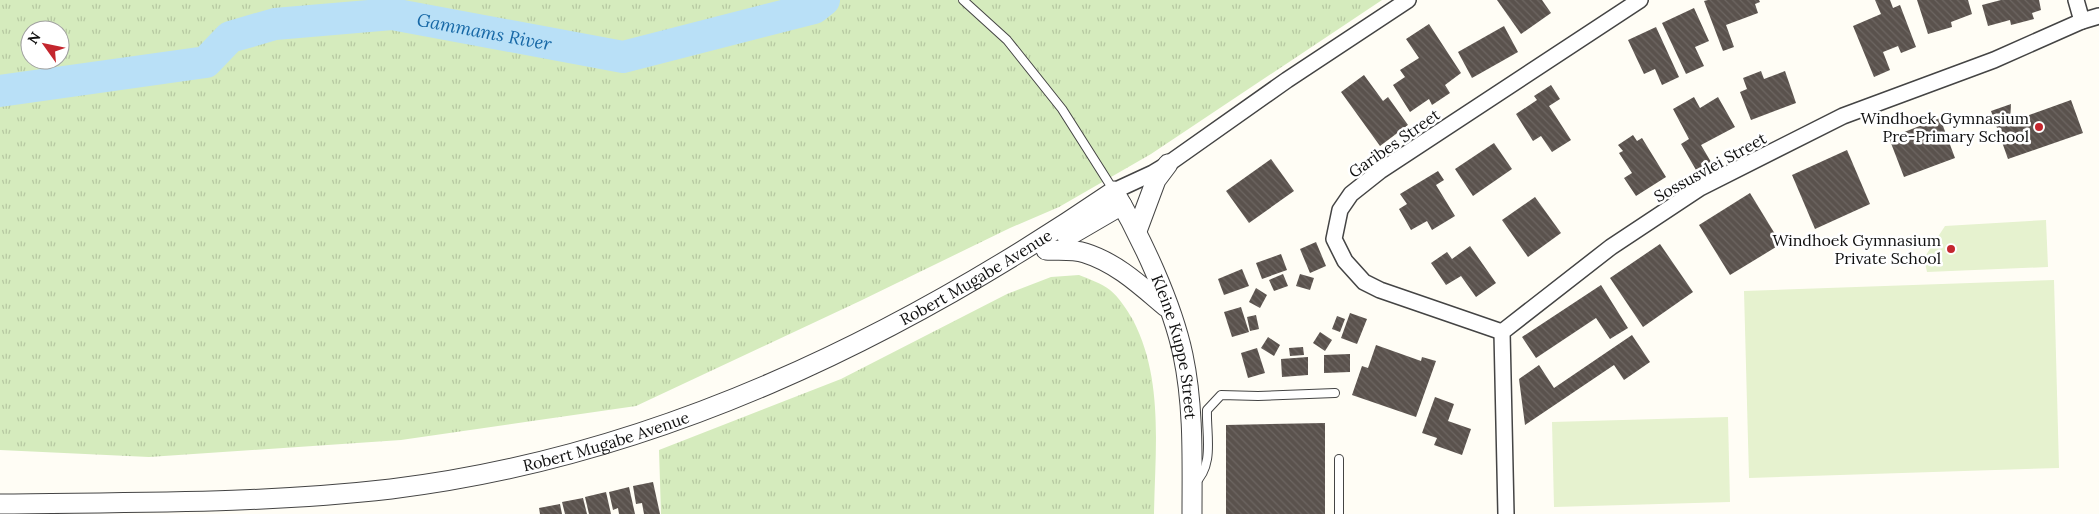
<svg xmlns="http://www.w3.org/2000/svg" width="2099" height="514" viewBox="0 0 2099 514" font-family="Lora,serif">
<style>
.grass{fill:url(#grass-tufts);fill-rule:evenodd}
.pitch{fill:#e6f2cf}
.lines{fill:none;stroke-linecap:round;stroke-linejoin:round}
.river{stroke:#b9e0f7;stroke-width:32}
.building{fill:url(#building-back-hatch)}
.service-casing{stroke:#444;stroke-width:10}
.minor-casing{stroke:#444;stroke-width:18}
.tertiary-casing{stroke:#444;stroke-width:21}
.service{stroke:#fff;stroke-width:8}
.minor{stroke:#fff;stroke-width:15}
.tertiary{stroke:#fff;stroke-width:19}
.poi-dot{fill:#c4262e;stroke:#fff;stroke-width:2}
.labels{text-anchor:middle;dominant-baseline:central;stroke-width:5;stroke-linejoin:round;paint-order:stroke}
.poi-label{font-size:16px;fill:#111;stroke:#fff;text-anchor:end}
.street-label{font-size:16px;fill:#111;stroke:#fff}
.water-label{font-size:18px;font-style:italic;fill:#1768a6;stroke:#fff}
</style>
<defs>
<pattern id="grass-tufts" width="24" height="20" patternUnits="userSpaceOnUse" patternTransform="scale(1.25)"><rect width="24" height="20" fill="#d5ebbd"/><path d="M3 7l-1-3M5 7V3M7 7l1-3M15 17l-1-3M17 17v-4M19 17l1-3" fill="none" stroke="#b6c8a1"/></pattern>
<pattern id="building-back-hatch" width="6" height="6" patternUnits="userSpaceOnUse" patternTransform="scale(1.25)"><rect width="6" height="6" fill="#5a524d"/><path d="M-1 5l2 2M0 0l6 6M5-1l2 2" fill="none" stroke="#6d6662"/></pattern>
</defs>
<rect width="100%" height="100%" fill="#fffdf5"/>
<g class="grass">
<path d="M0,0h1382l-231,154 -92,53 -49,21 -150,73 -224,105 -235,34 -252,17 -149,-7zM30,30h30v30h-30z"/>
<path d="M1079,275c10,4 22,8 31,15 9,7 17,20 23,30 31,60 22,129 21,194h-493l-2,-64 182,-71 166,-85 44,-17z"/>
</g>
<g class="pitch">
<path d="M2046,220l2,47 -121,5 -3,-14 21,-32z"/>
<path d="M2054,280l5,188 -310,10 -5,-187z"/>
<path d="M1728,417l2,85 -176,5 -2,-85z"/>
</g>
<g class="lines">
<path class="river" id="s1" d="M0,91l206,-29 24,-25 45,-13 117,-10 231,43 191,-49 10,-8"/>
</g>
<g class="building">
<path d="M1497,0h45l9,13 -30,21z"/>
<path d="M1708,0h51l1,2 -5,2 3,9 -32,12 8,22 -11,4 -19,-50z"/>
<path d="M1875,0h15l3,8 7,-3 16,42 -15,6 -3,-7 -15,6 7,18 -16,7 -21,-51 28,-12z"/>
<path d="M1917,0h51l4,14 -21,8 1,5 -24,7z"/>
<path d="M2001,0h38l2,10 -9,3 2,6 -23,6 -1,-5 -22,6 -6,-21z"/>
<path d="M1694,8l15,33 -14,6 9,19 -18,8 -24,-51z"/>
<path d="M1429,24l32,49 -16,12 5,8 -18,12 -3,-6 -19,13 -17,-27 12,-8 -5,-7 19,-12 -13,-19z"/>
<path d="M1504,26l14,26 -46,26 -14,-26z"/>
<path d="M1656,27l23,50 -17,8 -7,-16 -11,5 -16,-34z"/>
<path d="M1761,71l3,8 21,-8 11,32 -45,17 -11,-28 7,-3 -4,-11z"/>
<path d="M1364,75l19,26 5,-4 20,28 -28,21 -39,-54z"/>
<path d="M1551,85l9,14 -11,7 22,34 -19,12 -11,-16 -8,5 -17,-27 21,-14 -3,-4z"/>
<path d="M1694,97l6,11 18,-11 17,30 -34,18 10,17 -15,8 -15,-26 8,-5 -16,-30z"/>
<path d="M2071,100l12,33 -75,26 -17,-48 20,-7 -1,18z"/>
<path d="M1940,118l15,40 -51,19 -15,-39z"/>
<path d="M1633,135l4,6 5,-3 24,39 -30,19 -12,-18 8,-5 -13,-20 4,-2 -5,-6z"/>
<path d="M1494,143l18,26 -39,27 -18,-27z"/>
<path d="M1847,150l23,54 -55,25 -23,-54z"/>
<path d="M1271,159l23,32 -45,32 -23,-32z"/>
<path d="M1438,171l6,9 -8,5 19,31 -23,14 -5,-9 -16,9 -12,-21 8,-5 -7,-10z"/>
<path d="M1750,193l31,51 -51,31 -31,-50z"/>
<path d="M1535,197l26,36 -33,24 -26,-37z"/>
<path d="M1316,242l10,24 -16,7 -10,-24z"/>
<path d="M1660,244l33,48 -50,35 -33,-49z"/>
<path d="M1470,246l26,37 -20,14 -15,-21 -15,9 -15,-22 16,-11 5,7z"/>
<path d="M1281,254l6,16 -25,9 -6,-16z"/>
<path d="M1242,269l7,17 -25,9 -6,-16z"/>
<path d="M1283,274l5,12 -14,5 -5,-11z"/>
<path d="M1300,274l14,4 -4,12 -14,-4z"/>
<path d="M1601,285l27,43 -18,11 -14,-21 -60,40 -14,-21z"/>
<path d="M1256,288l11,7 -7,13 -11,-6z"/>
<path d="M1241,307l8,25 -17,5 -8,-25z"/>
<path d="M1350,313l17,6 -10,25 -16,-6z"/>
<path d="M1256,315l3,14 -9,2 -3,-14z"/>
<path d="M1337,316l8,3 -5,13 -8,-3z"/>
<path d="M1320,332l12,8 -7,11 -12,-8z"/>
<path d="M1632,335l18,27 -26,18 -10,-15 -89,60 -6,-46 20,-14 15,23z"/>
<path d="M1268,337l12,8 -6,11 -13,-8z"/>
<path d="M1376,345l45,16 1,-4 14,4 -20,56 -64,-22 10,-29 6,2z"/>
<path d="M1303,347l1,8 -14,1 -1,-8z"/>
<path d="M1257,348l8,25 -17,5 -7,-25z"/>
<path d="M1350,354v18l-26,1v-18z"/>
<path d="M1308,357v18l-26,2 -1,-18z"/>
<path d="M1435,397l19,7 -6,17 23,8 -9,26 -28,-10 3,-7 -15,-5z"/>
<path d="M1325,423v91h-99v-89z"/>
<path d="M653,482l7,32h-16l-2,-11 -6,1 -3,-18z"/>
<path d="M629,487l6,27h-16l-1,-6 -5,2 -4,-18z"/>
<path d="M606,492l5,22h-22l-4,-17z"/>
<path d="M583,498l4,16h-22l-3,-12z"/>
<path d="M560,504l2,10h-22l-1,-6z"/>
</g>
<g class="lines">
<defs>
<g id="service">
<path d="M963,0l44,40 55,69 52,82"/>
<path d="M1194,484c21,-19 12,-49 13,-74l14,-15 37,1 77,-3"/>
<path d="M1339,514v-55"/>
</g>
<g id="minor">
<path d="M2076,0l6,21"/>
<path d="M1114,191l39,-18 15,-9 119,-84 121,-80"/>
<path d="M1502,332l-122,-42 -16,-8 -19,-21 -11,-22 6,-29 11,-16 29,-23 260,-171"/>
<path d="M1506,514l-4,-182 109,-85 89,-59 143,-72 151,-56 88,-39 17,-5"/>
</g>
<g id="tertiary">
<path d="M1137,231l19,-51 12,-16"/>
<path d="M1067,237l55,-32"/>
<path d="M1046,250c12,1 27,-1 39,3 32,10 56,33 81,54"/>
<path id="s2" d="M0,504c130,-2 261,0 391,-15 264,-32 506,-150 723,-298 27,46 58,112 69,164 11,52 9,106 9,159"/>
</g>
</defs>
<use href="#service" class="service-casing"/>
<use href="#minor" class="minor-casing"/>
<use href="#tertiary" class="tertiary-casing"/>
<use href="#service" class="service"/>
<use href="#minor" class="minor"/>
<use href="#tertiary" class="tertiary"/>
</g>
<g class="poi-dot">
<circle cx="2039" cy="127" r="5"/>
<circle cx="1951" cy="249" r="5"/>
</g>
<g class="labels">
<g class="poi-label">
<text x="2029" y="118">Windhoek Gymnasium<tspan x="2029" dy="18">Pre-Primary School</tspan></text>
<text x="1941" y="240">Windhoek Gymnasium<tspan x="1941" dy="18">Private School</tspan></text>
</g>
<g class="street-label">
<text transform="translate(1394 143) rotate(-35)">Garibes Street</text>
<text transform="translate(1710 167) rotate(-29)">Sossusvlei Street</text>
<text stroke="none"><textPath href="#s2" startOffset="1018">Robert Mugabe Avenue</textPath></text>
<text stroke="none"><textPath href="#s2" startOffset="1350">Kleine Kuppe Street</textPath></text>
<text stroke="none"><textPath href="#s2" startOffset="612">Robert Mugabe Avenue</textPath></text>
</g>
<g class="water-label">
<text stroke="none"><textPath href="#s1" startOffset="501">Gammams River</textPath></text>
</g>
</g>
<g transform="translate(45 45) rotate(303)"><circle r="24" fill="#ffffff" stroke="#a0a0a0"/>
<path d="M0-4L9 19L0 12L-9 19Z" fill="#c4262e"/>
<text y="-8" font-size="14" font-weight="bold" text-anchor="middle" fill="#111111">N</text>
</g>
</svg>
